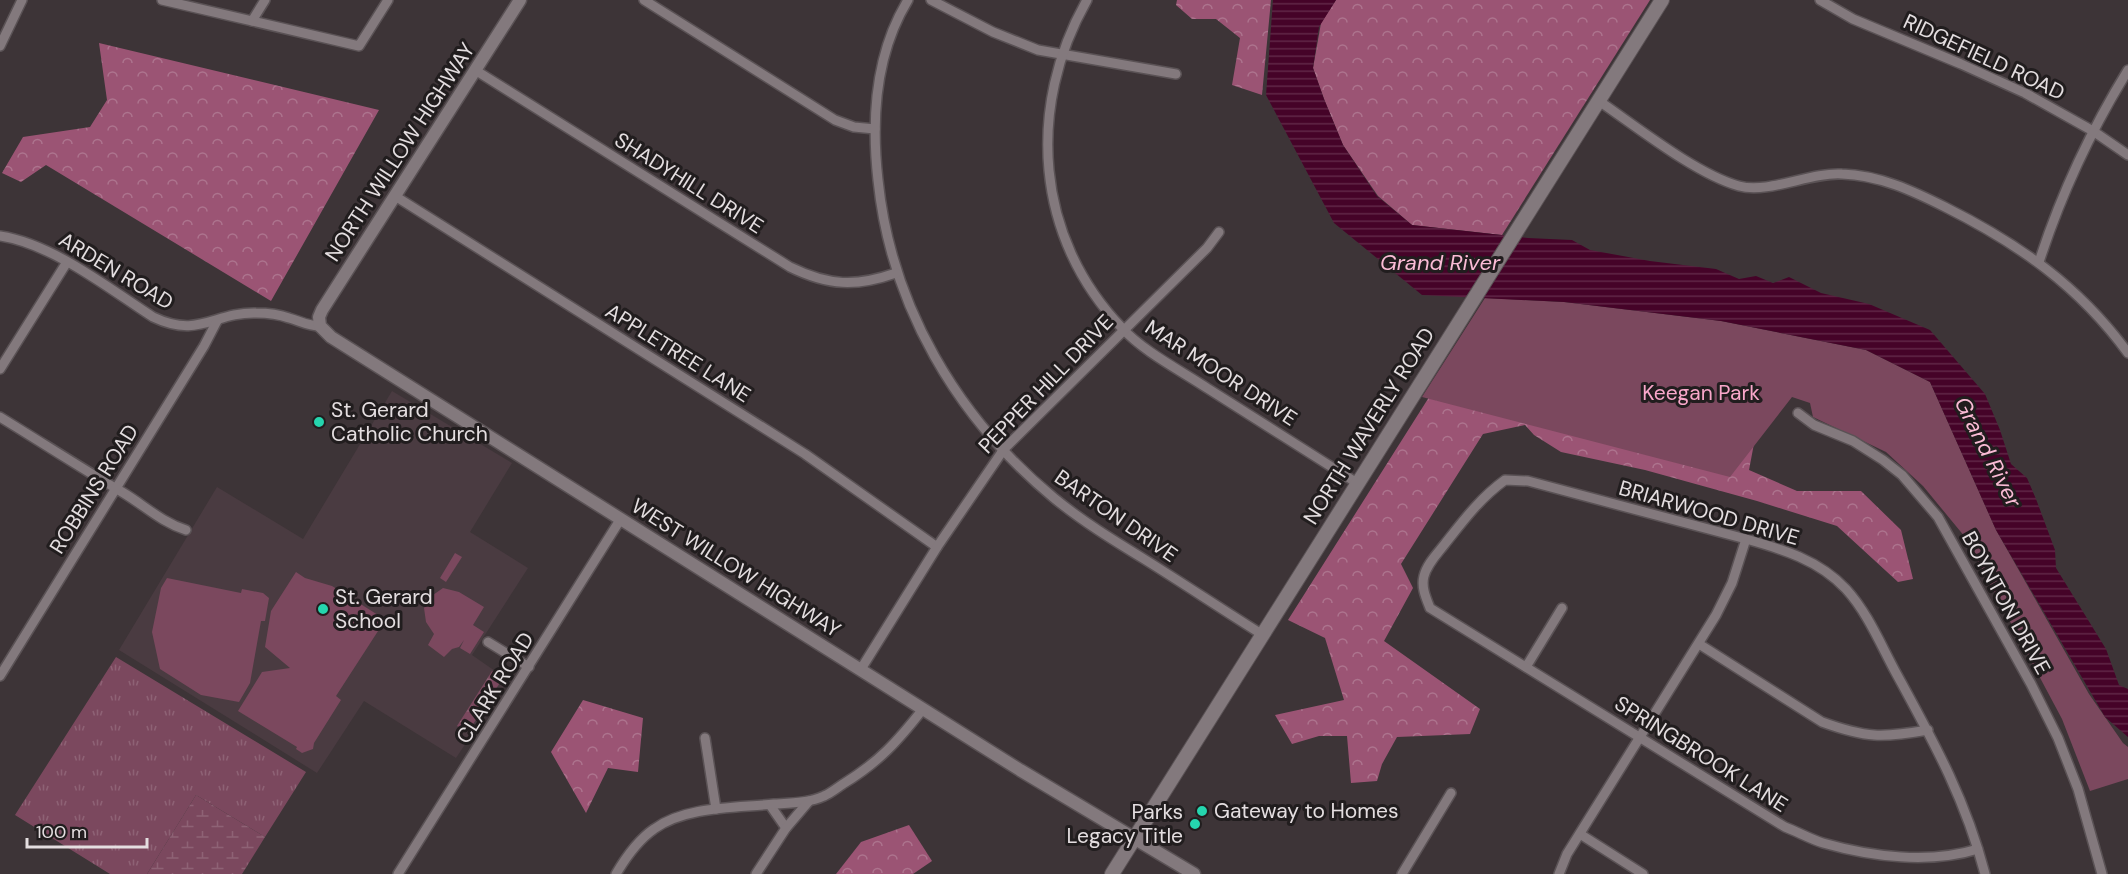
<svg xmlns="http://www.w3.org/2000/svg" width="2128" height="874" viewBox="0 0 2128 874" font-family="'DM Sans',sans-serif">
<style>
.built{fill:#4a3b41}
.grass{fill:url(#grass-tufts)}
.forest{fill:url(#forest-crowns)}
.wetland{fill:url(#wetland-marsh)}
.green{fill:#7b485e}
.water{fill:url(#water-rules)}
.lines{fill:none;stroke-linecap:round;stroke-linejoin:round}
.minor-casing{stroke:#5a5255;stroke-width:12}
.tertiary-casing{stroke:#5a5255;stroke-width:15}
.secondary-casing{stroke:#5a5255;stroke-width:16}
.minor{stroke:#83797d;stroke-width:9}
.tertiary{stroke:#83797d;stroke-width:12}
.secondary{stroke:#83797d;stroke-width:14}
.poi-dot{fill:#25d5ae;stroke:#211d1e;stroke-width:2}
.labels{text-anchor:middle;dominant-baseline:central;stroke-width:6;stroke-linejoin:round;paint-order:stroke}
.street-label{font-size:21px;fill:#e4dee0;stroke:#211d1e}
.park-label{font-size:21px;fill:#f9a7ca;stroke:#211d1e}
.poi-label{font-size:21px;fill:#e4dee0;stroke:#211d1e;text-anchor:start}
.water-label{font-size:22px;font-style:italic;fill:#fabbd5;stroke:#211d1e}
</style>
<defs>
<pattern id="grass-tufts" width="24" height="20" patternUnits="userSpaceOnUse" patternTransform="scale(1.5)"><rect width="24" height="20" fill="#7b485e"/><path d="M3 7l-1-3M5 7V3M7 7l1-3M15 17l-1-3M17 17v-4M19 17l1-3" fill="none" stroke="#8e6275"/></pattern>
<pattern id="forest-crowns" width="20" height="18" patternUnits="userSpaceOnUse" patternTransform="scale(1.5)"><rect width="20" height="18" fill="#9b5474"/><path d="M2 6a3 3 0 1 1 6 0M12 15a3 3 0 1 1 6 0" fill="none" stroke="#ad748e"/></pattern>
<pattern id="wetland-marsh" width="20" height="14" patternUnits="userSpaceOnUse" patternTransform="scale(1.5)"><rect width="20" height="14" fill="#7b485e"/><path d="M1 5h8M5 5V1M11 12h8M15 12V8" fill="none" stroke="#8e6275"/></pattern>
<pattern id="water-rules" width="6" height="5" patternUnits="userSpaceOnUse" patternTransform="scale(1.5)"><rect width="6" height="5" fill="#450328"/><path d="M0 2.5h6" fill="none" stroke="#602747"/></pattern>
</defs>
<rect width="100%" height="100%" fill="#3d3437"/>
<path class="built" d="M392,391l120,72 -42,69 58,36 -56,87 36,25 -52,78 -92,-57 -47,72 -198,-123 98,-163 86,52z"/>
<path class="grass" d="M116,657l190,115 -41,65 -69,-42 -49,79h-37l-95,-59z"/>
<g class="forest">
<path d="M1177,0h94l-9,95 -30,-10 8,-47 -24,-19h-24l-16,-14z"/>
<path d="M1336,0h314l-148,235 -90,-10 -34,-29 -35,-51 -19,-46 -11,-31 8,-45z"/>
<path d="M99,43l280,67 -108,191 -225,-136 -25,17 -19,-9 21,-36 67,-10 17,-27z"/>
<path d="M1488,304l332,95 -31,-6 -33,40 -7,37 48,21h64l40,39 12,49 -15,3 -61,-56 -80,-25 -112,-31 -84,-18 -27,-17 -9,-10 -42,9 -82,130 12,24 -29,53 96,68 -10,25 -73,3 -15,27 -5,17 -26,2 -4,-47h-28l-27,8 -17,-29 69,-15 -19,-62 -37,-18z"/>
<path d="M583,700l60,18 -5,54 -30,-4 -22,45 -35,-61z"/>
<path d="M909,825l23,36 -19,13h-77l25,-32z"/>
</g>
<g class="wetland">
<path d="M492,671l11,7 -33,51 -6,2 -7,-5z"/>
<path d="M196,795l69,42 -23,37h-95z"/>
</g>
<g class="green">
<path d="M1485,298l79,4 157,19 145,29 64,32 66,148 93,164 34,49 5,4v32l-38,12 -28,-72 -97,-182 -42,-51 -37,-34 -73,-35 -3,-14 -18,-6 -62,80 -308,-80z"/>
<path d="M455,553l7,4 -16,25 -6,-4z"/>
<path d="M296,572l9,6 27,8 46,29 3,7 -3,4 2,2 -44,68 5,4 -27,43 -1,6 -11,4 -6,-4 1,-2 -59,-36 24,-39 28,-4 -25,-21 6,-36z"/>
<path d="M167,578l74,15 1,-4 21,4 6,5 -4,23h-4l-11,62 -11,19 -38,-7 -41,-26 -8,-37 9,-44z"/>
<path d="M443,588l16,4 25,15 -11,18 11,7 -14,22 -10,-6 4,-8 -5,7 -7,2 -8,8 -16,-12 6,-11 -8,-12 -2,-14 9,-13z"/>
</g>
<path class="water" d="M1273,0h63l-17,27 -6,41 11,31 19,46 34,51 35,29 116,13 44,2 18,10 60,11 66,8 23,10 17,-3 17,7 16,-6 32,16 48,11 61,26 55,64 15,36 11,34 16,14 9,21 19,51 1,18 50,81 13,36 9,4v48l-23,-20 -109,-187 -66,-148 -64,-32 -145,-29 -157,-19 -142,-7 -88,-72 -68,-128z"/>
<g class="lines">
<defs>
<g id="minor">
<path d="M162,0l197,46 29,-46"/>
<path d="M644,0l191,120 19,7 21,2"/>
<path d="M908,0c-33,54 -37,118 -30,180 13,126 79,238 176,318 28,23 59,42 90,61 40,25 79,51 119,76"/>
<path d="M931,0l62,32 45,18 138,24"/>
<path d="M1087,0c-61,107 -52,238 35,328 22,24 58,42 85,60 50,32 100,63 150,95"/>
<path d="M1820,0l33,19 108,45 64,29 68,38 35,24"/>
<path d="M252,21l13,-21"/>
<path d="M0,46l22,-46"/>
<path d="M475,70l315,197c39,19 66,20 106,6"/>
<path d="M1599,101c38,26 97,73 140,85 30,8 71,-14 103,-12 37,1 71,17 103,33 74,37 134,79 183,146"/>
<path d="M395,196l410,258 132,93"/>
<path d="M0,236c53,8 108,52 153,81 46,22 61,-5 103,-4 11,0 22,1 33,5 11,3 19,8 31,8"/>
<path d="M2039,262c22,-68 52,-132 89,-192"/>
<path d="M0,369l67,-107"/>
<path d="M1798,413l16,12 39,16 30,19 19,15 36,42 93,167 27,54 20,51 24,85"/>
<path d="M0,417c41,25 81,51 122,75 22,13 39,30 64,38"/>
<path d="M488,642l41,25"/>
<path d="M1699,644l123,78c44,16 60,16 106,8"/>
<path d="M1526,667l36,-59"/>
<path d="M861,669l76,-122 67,-98 203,-201 12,-16"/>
<path d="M0,676l204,-330 13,-25"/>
<path d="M705,738l11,71"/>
<path d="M770,805l16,23"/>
<path d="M1580,834l63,40"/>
<path d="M1978,849c-48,15 -106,8 -155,-6 -13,-4 -25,-11 -38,-16l-355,-219c-4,-10 -9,-21 -6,-32 3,-12 13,-22 20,-31 19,-24 36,-47 61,-65l23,1 218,58c36,10 73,21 100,50 21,23 34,54 49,82 37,68 70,126 90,203"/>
<path d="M398,874l222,-354"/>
<path d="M616,874c10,-17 22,-34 38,-45 31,-23 83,-21 120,-25 17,-1 35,-1 50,-8 7,-3 13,-8 19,-12 36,-22 54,-42 80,-75"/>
<path d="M756,874l30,-46 23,-27"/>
<path d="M1402,874l49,-81"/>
<path d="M1559,874l8,-20 149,-239 16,-32 14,-44"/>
</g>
<path id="tertiary" d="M520,0l-198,310 -3,7 1,9 11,11 689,433 174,104"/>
<path id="secondary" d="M1112,874l550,-874"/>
</defs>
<use href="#minor" class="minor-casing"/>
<use href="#tertiary" class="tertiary-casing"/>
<use href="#secondary" class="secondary-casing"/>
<use href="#minor" class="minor"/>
<use href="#tertiary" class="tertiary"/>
<use href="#secondary" class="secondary"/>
</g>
<g class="poi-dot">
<circle cx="319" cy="422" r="6"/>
<circle cx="323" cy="609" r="6"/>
<circle cx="1202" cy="811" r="6"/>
<circle cx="1195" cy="824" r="6"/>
</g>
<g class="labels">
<g class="street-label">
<text transform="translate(1984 57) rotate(25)">RIDGEFIELD ROAD</text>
<text transform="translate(400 152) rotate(-57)">NORTH WILLOW HIGHWAY</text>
<text transform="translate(689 183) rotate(32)">SHADYHILL DRIVE</text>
<text transform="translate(116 271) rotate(31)">ARDEN ROAD</text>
<text transform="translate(678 353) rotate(32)">APPLETREE LANE</text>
<text transform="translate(1221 373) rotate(33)">MAR MOOR DRIVE</text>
<text transform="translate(1046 384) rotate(-46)">PEPPER HILL DRIVE</text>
<text transform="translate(1369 426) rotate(-58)">NORTH WAVERLY ROAD</text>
<text transform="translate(94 489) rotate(-58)">ROBBINS ROAD</text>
<text transform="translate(1709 513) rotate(16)">BRIARWOOD DRIVE</text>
<text transform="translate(1116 516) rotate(35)">BARTON DRIVE</text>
<text transform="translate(736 568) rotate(32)">WEST WILLOW HIGHWAY</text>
<text transform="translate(2006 603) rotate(61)">BOYNTON DRIVE</text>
<text transform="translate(495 688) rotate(-58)">CLARK ROAD</text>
<text transform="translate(1701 754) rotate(32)">SPRINGBROOK LANE</text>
</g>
<g class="park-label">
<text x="1701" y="393">Keegan Park</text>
</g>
<g class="poi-label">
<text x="331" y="410">St. Gerard<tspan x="331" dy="24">Catholic Church</tspan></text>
<text x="335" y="597">St. Gerard<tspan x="335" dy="24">School</tspan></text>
<text x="1214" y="811">Gateway to Homes</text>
<text x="1183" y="812" text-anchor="end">Parks<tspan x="1183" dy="24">Legacy Title</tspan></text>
</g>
<g class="water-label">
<text x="1440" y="262">Grand River</text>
<text transform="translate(1988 452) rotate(63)">Grand River</text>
</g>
</g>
<path d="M27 838v9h120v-9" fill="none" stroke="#e4dee0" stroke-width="3"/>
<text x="36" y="838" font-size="18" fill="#e4dee0" stroke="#211d1e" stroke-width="4.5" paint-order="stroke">100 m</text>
</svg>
